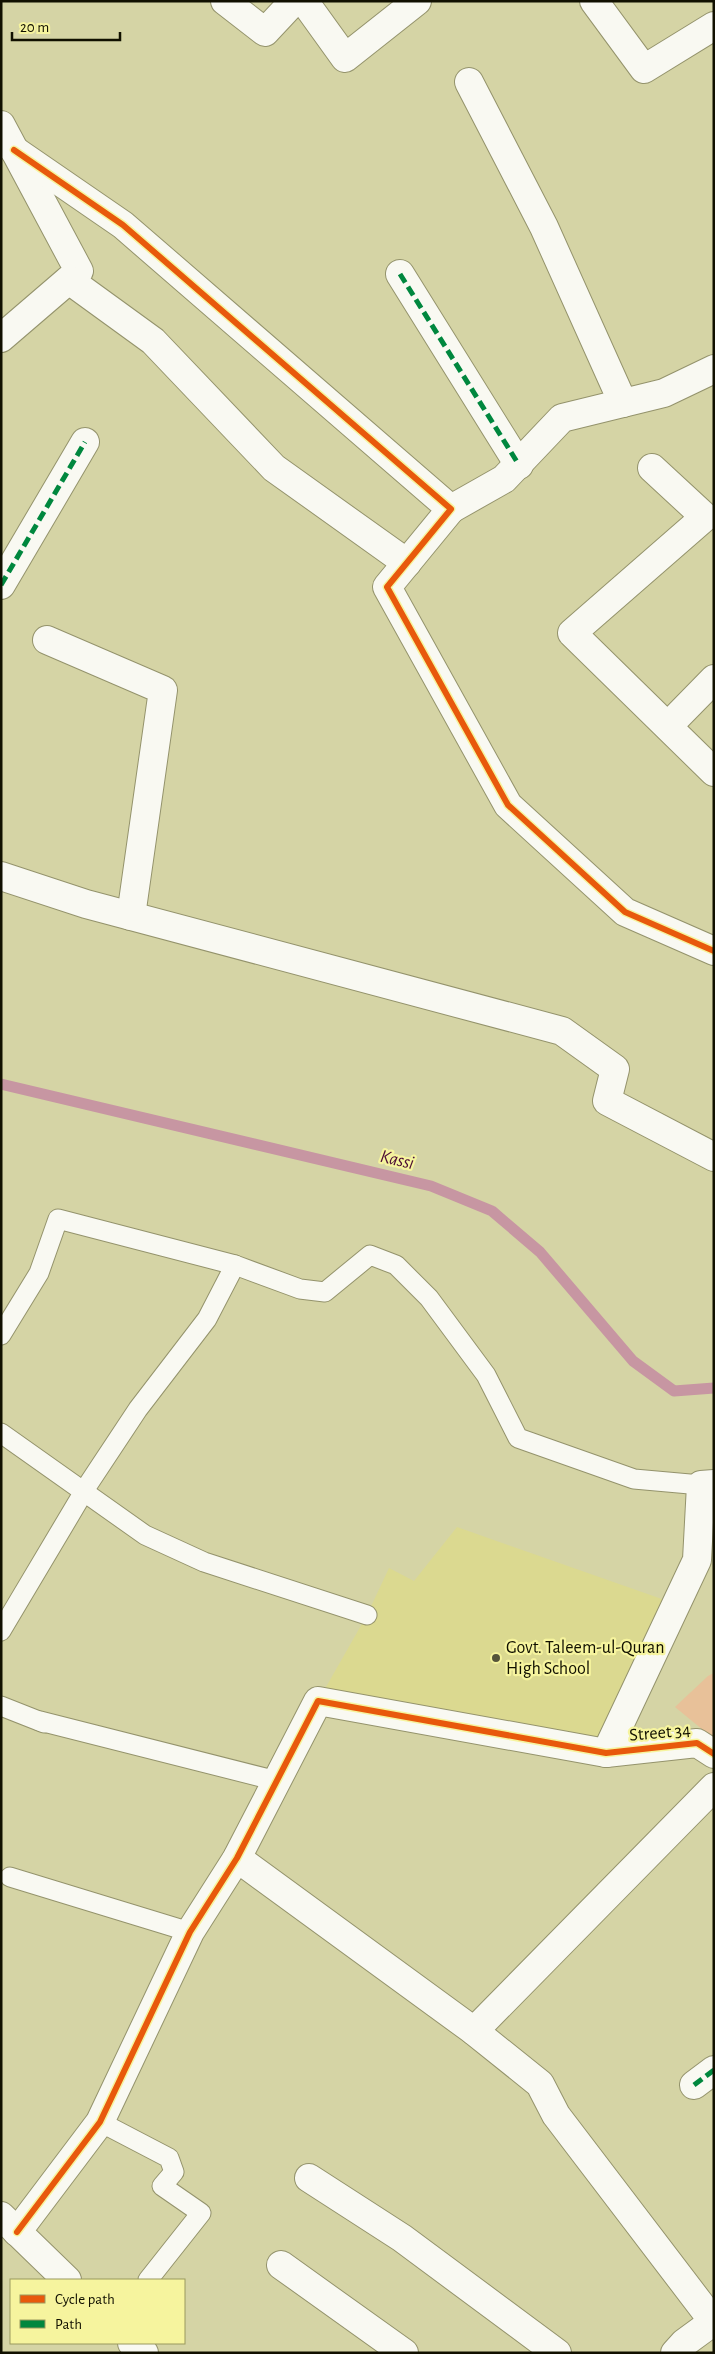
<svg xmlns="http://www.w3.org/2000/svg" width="715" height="2354" viewBox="0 0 715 2354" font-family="'Alegreya Sans',sans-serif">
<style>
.built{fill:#dbd990}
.green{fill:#e8c199}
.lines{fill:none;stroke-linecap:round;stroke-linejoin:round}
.stream{stroke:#c796a2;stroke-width:11}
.service-casing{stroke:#94936c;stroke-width:21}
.minor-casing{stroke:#94936c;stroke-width:30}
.service{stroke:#f9f9f2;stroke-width:19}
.minor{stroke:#f9f9f2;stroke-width:28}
.quiet{stroke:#00873e;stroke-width:5;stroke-dasharray:10 5;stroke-linecap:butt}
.cycleway-casing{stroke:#f6f49e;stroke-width:9}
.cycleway{stroke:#e8590c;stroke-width:6}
.poi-dot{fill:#56553a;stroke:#f6f49e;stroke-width:2}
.labels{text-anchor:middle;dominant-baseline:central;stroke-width:4.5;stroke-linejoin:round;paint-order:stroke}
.poi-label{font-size:18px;fill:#111000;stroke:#f6f49e;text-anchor:start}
.street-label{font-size:18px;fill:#111000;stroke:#f6f49e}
.water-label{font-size:19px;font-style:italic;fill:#4d0e35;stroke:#f6f49e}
</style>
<rect width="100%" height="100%" fill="#d5d4a5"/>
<path class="built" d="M457,1527l219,77 -70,149 -288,-52 49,-86 22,-47 25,13z"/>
<path class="green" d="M714,1673v66l-39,-32 33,-31z"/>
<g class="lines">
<path class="stream" d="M1,1084l430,102 61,25 48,41 93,109 41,30 40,-3"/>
<defs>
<g id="service">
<path d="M1,1335l38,-62 19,-54 177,46 65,24 25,3 45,-37 26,10 33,33 57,77 32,63 116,41 67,6"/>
<path d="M1,1433l144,102 59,27 163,53"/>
<path d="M1,1631l88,-148 49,-74 69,-90 28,-54"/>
<path d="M1,1706l43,17"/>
<path d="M40,1721l237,60"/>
<path d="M10,1877l180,55"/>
<path d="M100,2122l69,36 5,14 -12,14 39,27 -53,67"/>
</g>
<g id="minor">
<path d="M225,1l40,31 29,-31"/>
<path d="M304,1l41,57 72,-57"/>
<path d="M594,1l50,68 70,-43"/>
<path d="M469,82l75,145 79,176"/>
<path d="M1,125l78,146 -78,67"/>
<path d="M14,150l109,75 328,284 -64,78 121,218 117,107 89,39"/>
<path d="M400,274l119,191"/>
<path d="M69,280l84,61 121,127 133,95"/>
<path d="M652,468l53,49 -133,116 142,139"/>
<path d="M451,509l53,-30 58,-61 102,-25 50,-24"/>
<path d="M1,585l84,-143"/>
<path d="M47,640l116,50 -32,226"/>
<path d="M668,726l46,-47"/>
<path d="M1,876l85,28 476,127 53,38 -8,32 107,56"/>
<path d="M606,1753l91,-193 4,-75 13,-1"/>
<path d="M237,1858l237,173 240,-244"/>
<path d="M474,2031l66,53 16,31 157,206"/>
<path d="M694,2085l20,-15"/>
<path d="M309,2178l93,60 155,115"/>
<path d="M1,2216l66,64"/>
<path d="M17,2232l83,-110 90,-190 47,-74 81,-157 288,52 91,-10 17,11"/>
<path d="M281,2265l123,88"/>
<path d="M132,2343l12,10"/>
<path d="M675,2353l9,-10 30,-22"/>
</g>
</defs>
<use href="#service" class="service-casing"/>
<use href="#minor" class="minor-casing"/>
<use href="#service" class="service"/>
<use href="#minor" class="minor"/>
<g class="quiet">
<path d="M400,274l119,191"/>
<path d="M1,585l84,-143"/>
<path d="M694,2085l20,-15"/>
</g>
<defs>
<g id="cycleway">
<path d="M14,150l109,75 328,284 -64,78 121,218 117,107 89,39"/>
<path d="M17,2232l83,-110 90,-190 47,-74 81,-157 288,52 91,-10 17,11"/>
</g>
</defs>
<use href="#cycleway" class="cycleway-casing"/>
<use href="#cycleway" class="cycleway"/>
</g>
<circle class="poi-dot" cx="496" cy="1658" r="5"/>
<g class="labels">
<g class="poi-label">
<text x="506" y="1648">Govt. Taleem-ul-Quran<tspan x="506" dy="21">High School</tspan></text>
</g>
<g class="street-label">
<text transform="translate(660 1733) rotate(-5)">Street 34</text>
</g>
<g class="water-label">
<text transform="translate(397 1160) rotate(13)">Kassi</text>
</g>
</g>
<rect width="715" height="2354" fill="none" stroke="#111000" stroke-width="5"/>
<rect x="10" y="2279" width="175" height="65" fill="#f6f49e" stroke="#9a995f"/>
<rect x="20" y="2295" width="25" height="8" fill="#e8590c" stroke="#9a995f"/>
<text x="55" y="2304" font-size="15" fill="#111000">Cycle path</text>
<rect x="20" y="2320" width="25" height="8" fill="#00873e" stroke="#9a995f"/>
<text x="55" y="2329" font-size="15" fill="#111000">Path</text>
<path d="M12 32v8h108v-8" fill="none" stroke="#111000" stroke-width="2.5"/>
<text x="20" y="32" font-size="15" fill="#111000" stroke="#f6f49e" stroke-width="4" paint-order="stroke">20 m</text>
</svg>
